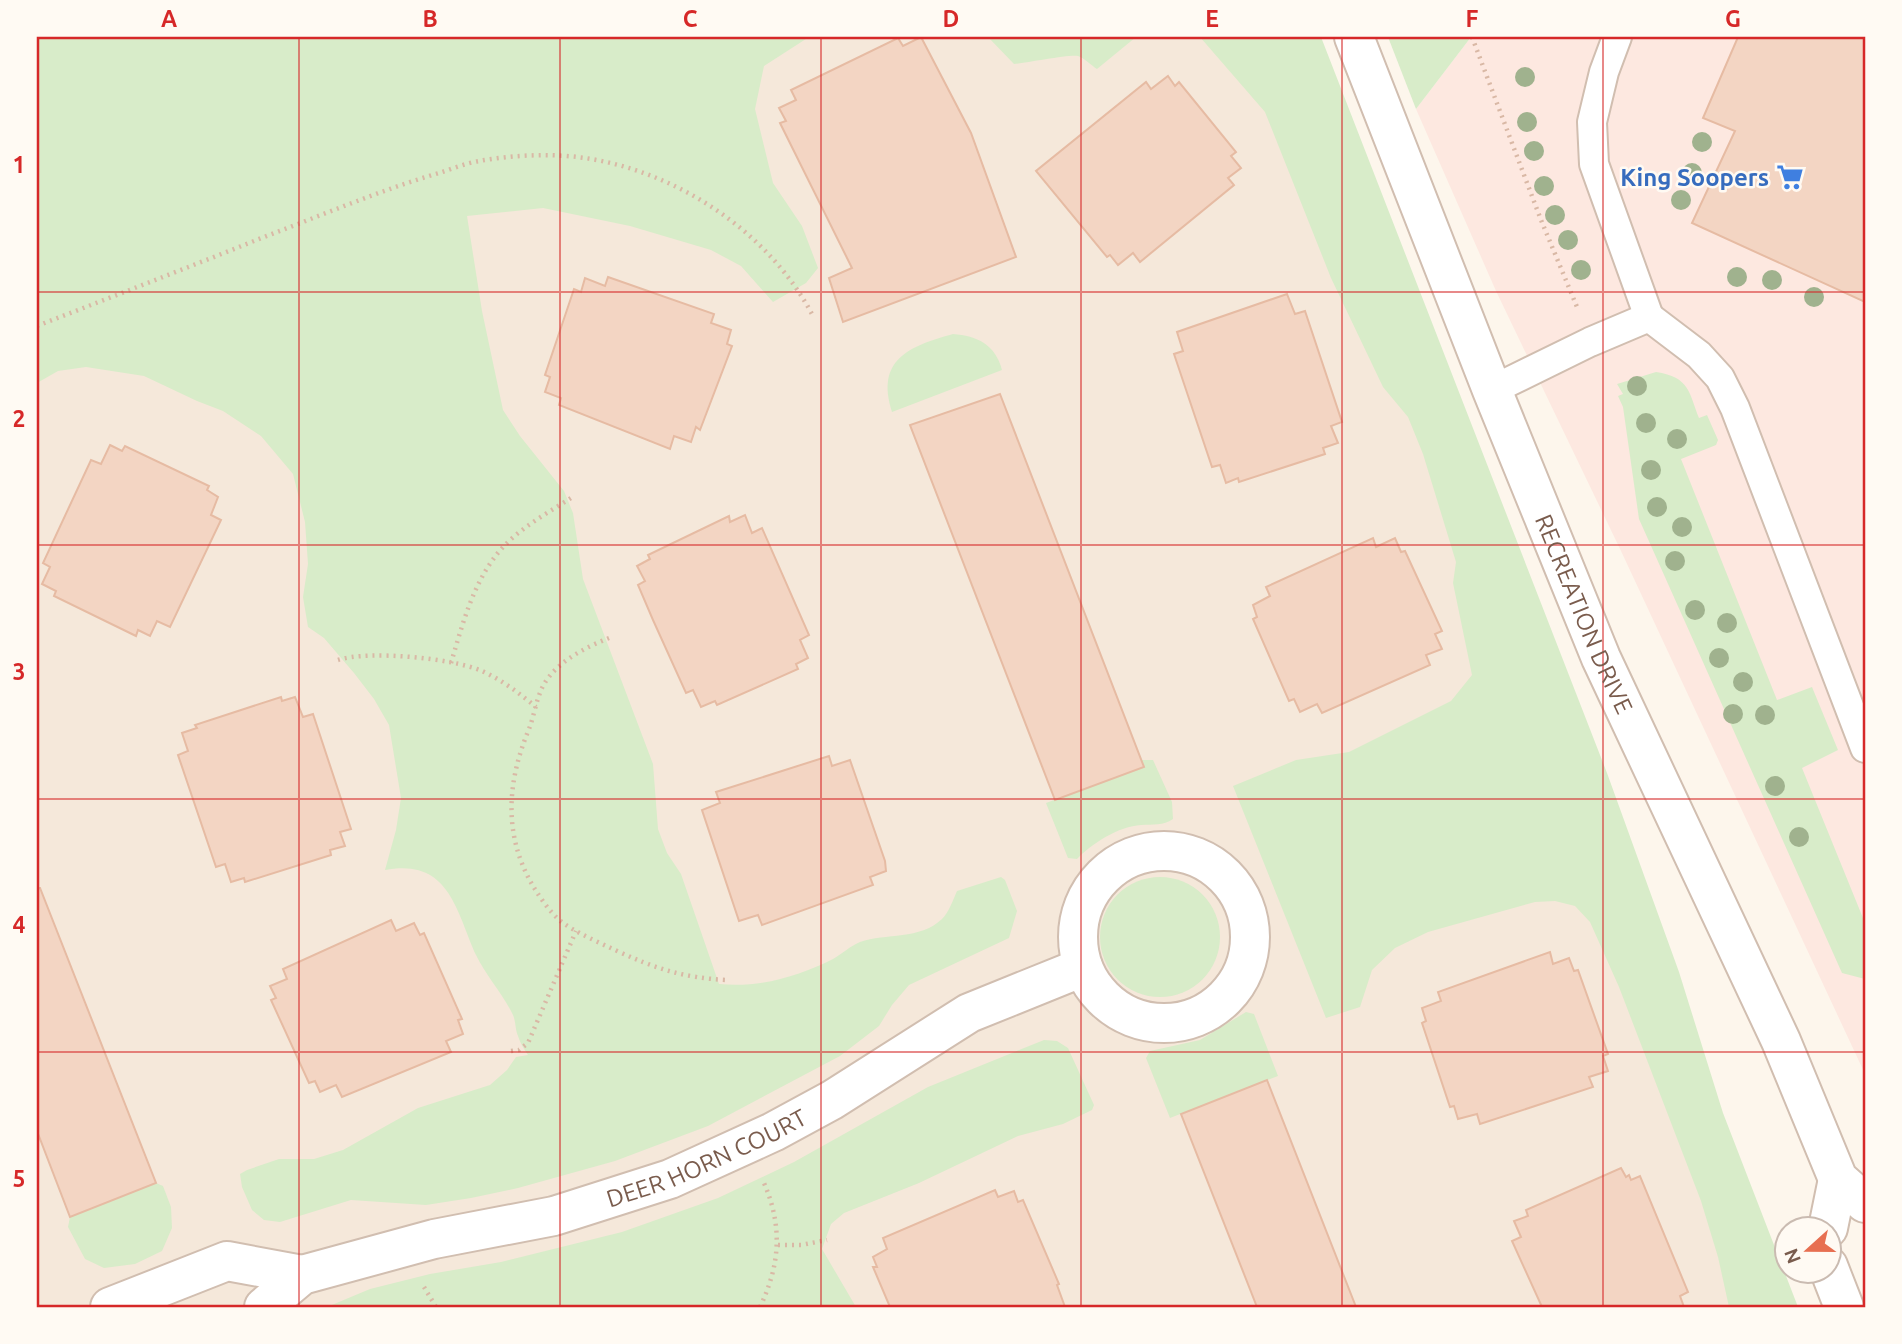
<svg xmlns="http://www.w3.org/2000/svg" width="1902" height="1344" viewBox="0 0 1902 1344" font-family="Ubuntu,sans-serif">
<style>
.residential{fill:#f5e8da}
.commercial{fill:#fde8e0}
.green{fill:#d8ecc9}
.building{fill:#f3d5c3;stroke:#e6bba3;stroke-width:2}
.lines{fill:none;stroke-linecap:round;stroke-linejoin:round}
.service-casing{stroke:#d1beb0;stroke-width:32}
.minor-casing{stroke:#d1beb0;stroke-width:42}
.path{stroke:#d9b8a5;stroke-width:4.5;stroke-dasharray:2 5;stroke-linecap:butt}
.service{stroke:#fff;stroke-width:28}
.minor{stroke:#fff;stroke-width:38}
.tree{fill:#a0b28e}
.grid{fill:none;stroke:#d62828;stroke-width:2;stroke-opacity:0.55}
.labels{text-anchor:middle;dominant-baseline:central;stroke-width:5;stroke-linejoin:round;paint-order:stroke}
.shop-label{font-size:24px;font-weight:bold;fill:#366cbe;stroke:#fffaf3;text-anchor:end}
.street-label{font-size:24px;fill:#7a5c4d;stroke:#fffaf3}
.neatline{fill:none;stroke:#d62828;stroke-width:2.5}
.grid-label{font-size:23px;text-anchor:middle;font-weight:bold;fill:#d62828}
</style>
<rect width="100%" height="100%" fill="#fdf6ec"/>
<path class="residential" d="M724,37h561l494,1270h-1742v-994z"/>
<path class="commercial" d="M1471,37h394v1037l-244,-523 -125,-260 -80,-182z"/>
<g class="green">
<path d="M37,37h772l-45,29 -9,43 18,74 29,43 16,42 -12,15 -33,19 -32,-36 -30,-16 -81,-24 -87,-18 -76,8 15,95 21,99 17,26 44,55 9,22 10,66 70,185 5,65 9,24 14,21 38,110c40,4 78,-7 114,-25 9,-5 17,-13 27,-17 26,-9 60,-2 82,-23 7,-7 11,-19 15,-28l44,-14 4,3 12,31 -8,27 -100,47 -17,20 -13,21 -39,30 -132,70 -93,35 -97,27 -47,10 -45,7 -75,-5 -71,22 -16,-2 -12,-10 -10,-23 -2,-13 7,-4 32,-11h35l29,-9 75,-42 72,-23 17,-15 9,-13 12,-2c-4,-6 -8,-12 -10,-19 -3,-7 -2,-14 -5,-21 -10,-21 -27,-39 -37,-60 -20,-45 -27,-97 -91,-85l11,-40 5,-32 -12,-73 -15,-26 -20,-26 -30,-35 -16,-11 -5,-30 5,-33 -3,-42 -12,-48 -32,-38 -38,-25 -26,-10 -53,-25 -58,-9 -28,4 -21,12z"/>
<path d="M988,37h148l-39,32c-6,-4 -13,-11 -19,-13 -8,-2 -52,7 -64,8z"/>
<path d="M1200,37h121l286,736 72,199 44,141 75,194h-69l-11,-50 -17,-56 -82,-214 -29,-65 -15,-16 -20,-5 -20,1 -107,30 -33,16 -23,22 -12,37 -34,11 -93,-232 63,-26 53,-8 102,-51 21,-26 -19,-92 3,-21 -33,-108 -15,-37 -25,-30 -52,-109 -66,-166z"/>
<path d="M1388,37h83l-55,72z"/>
<path d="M953,334c24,2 42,10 49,36l-110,42c-17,-52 17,-66 61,-78z"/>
<path d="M1656,372c34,5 33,21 43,46l8,-3 11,25 -2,5 -35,14 96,241 35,-13 26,63 -36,18 63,155v56l-23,-6 -203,-454 -16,-112 -5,-11 5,-2 -6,-10z"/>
<path d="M1141,760h12l19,42 1,17c-10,7 -20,5 -32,6 -22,1 -50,19 -64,34l-9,-1 -22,-55 97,-36z"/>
<circle cx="1160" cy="937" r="60"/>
<path d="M1246,1012l8,2 24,62 -108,42 -24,-60 4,-7 50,-11z"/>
<path d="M1044,1040l13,1 11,7 26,57 -2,5 -29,14 -45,12 -99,47 -75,30 -13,11 -9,25 34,58h-529l43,-18 60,-15 71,-12 121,-30 96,-34 76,-36 134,-75z"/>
<path d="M156,1183l7,3 8,21 1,21 -10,23 -27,13 -31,4 -19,-9 -17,-32 2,-10z"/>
</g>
<g class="building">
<path d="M921,37l50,96 45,124 -173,65 -14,-44 23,-10 -72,-145 6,-2 -7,-13 17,-8 -5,-10 107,-52 5,8z"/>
<path d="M1738,37h127v265l-173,-79 43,-92 -32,-13z"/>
<path d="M1168,76l7,10 4,-4 57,70 -5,4 10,12 -13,10 6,7 -94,77 -7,-9 -15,12 -8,-10 -3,2 -71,-86 110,-89 5,7z"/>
<path d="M608,277l106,37 -3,9 20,7 -4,14 5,2 -32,84 -4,-3 -5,15 -17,-6 -4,13 -111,-44 2,-7 -16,-6 5,-15 -5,-2 29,-86 7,3 4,-14 20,8z"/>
<path d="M1287,294l8,20 10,-3 37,111 -11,4 7,17 -15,5 2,6 -86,28 -1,-4 -12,5 -6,-18 -8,2 -38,-113 9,-3 -6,-19z"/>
<path d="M1000,394l144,373 -89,33 -145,-375z"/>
<path d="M110,445l12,6 3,-5 84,40 -2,4 11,7 -7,18 10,5 -51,107 -13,-6 -7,15 -12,-6 -2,6 -82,-40 2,-5 -14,-7 8,-17 -7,-4 48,-103 10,4z"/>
<path d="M745,515l7,18 10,-5 47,107 -9,5 8,18 -12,6 2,5 -81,36 -2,-4 -14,6 -8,-17 -7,3 -33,-73 -15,-35 7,-4 -8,-15 13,-7 -2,-4 81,-39 1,6z"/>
<path d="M1373,538l3,9 19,-9 6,14 4,-1 37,80 -7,3 7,15 -16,6 4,10 -108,48 -5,-9 -17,8 -6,-13 -5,2 -36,-82 4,-2 -4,-12 17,-9 -4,-9z"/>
<path d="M281,697l1,4 13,-4 8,20 10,-3 38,115 -11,3 5,14 -15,4 1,5 -86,27 -1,-4 -13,4 -6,-18 -9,3 -38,-112 10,-4 -6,-18 15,-5 -2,-3z"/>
<path d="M829,756l3,10 18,-6 35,101 1,10 -16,6 3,8 -111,40 -4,-10 -19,6 -37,-111 18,-7 -4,-11z"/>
<path d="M37,888h3l116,295 -86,34 -33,-86z"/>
<path d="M391,920l5,11 18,-8 6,12 4,-2 38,86 -4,1 5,14 -17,7 5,11 -109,45 -6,-12 -16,7 -5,-11 -6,2 -38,-83 5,-2 -6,-12 17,-7 -4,-10z"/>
<path d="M1550,952l3,12 16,-6 5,13 4,-1 30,84 -5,2 5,15 -19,6 4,10 -113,37 -3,-10 -19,5 -4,-13 -4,1 -28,-84 4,-2 -4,-13 19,-7 -3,-9z"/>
<path d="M1267,1080l89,227h-99l-76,-193z"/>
<path d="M1621,1168l5,9 3,-2 2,5 9,-4 48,116 -8,4 4,11h-142l-30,-66 9,-4 -7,-16 14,-5 -2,-6z"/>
<path d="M995,1190l3,7 16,-6 4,11 5,-2 36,84 -2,1 8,22h-175l-17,-40h4l-4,-10 14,-8 -4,-11z"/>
</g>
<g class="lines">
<defs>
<g id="service">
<path d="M1649,317l50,38 21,23 15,30 130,340"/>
<path d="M1492,390l98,-48 59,-25 -55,-153 -2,-42 12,-50 13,-35"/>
</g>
<g id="minor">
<path id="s1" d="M1354,37l138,353 109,268 180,383 57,138 27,24"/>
<circle cx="1164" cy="937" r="86"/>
<path d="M1828,1228l10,-49"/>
<path d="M1828,1266l16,41"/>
<path d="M110,1307l117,-46 75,14"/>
<path id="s2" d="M264,1307l38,-32 132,-36 120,-23 116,-37 103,-47 59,-32 137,-87 114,-46"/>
</g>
</defs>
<use href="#service" class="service-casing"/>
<use href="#minor" class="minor-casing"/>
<g class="path">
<path d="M1472,37l69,183 36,87"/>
<path d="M37,326c77,-30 155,-60 232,-91 56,-21 112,-45 170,-62 13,-4 27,-10 40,-12 34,-6 72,-8 106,-3 93,14 184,74 228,158"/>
<path d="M609,638c-25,10 -55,25 -67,50 -6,13 -8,28 -13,41 -22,53 -26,106 4,157 8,13 18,28 30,37 16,11 35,19 52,27 39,18 68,28 112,30"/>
<path d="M338,660c31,-10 114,-2 144,11 20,9 37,22 54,36"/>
<path d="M451,663c12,-40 23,-85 53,-117 19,-20 47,-35 70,-50"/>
<path d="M511,1051l8,-1 9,-7 48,-112"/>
<path d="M778,1245h23l26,-5"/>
<path d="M424,1287l12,20"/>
<path d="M760,1307c20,-42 23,-80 4,-124"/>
</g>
<use href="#service" class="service"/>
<use href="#minor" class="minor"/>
</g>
<g class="tree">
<circle cx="1525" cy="77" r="10"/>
<circle cx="1527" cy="122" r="10"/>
<circle cx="1702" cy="142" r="10"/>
<circle cx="1534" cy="151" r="10"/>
<circle cx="1692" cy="173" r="10"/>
<circle cx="1544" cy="186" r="10"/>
<circle cx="1681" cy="200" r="10"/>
<circle cx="1555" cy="215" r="10"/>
<circle cx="1568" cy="240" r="10"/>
<circle cx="1581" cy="270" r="10"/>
<circle cx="1737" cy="277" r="10"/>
<circle cx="1772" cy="280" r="10"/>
<circle cx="1814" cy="297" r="10"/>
<circle cx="1637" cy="386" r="10"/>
<circle cx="1646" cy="423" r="10"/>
<circle cx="1677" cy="439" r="10"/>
<circle cx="1651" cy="470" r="10"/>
<circle cx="1657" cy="507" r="10"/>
<circle cx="1682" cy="527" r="10"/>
<circle cx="1675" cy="561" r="10"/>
<circle cx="1695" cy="610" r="10"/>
<circle cx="1727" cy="623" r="10"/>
<circle cx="1719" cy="658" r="10"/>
<circle cx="1743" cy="682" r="10"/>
<circle cx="1733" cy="714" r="10"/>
<circle cx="1765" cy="715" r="10"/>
<circle cx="1775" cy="786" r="10"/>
<circle cx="1799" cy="837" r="10"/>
</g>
<path class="grid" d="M299,37v1270M560,37v1270M821,37v1270M1081,37v1270M1342,37v1270M1603,37v1270M37,292h1828M37,545h1828M37,799h1828M37,1052h1828"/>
<defs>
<symbol id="supermarket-bare" viewBox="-9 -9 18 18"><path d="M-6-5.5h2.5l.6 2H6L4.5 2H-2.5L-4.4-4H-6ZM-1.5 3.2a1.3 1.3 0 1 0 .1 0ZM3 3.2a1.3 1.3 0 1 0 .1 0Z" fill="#3f7fe0" stroke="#fffaf3" stroke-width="2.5" paint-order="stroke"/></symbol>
</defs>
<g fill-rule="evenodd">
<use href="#supermarket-bare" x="1771" y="158" width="38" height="38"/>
</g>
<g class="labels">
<g class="shop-label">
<text x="1769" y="177">King Soopers</text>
</g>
<g class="street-label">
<text stroke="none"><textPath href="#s1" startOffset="621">RECREATION DRIVE</textPath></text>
<text stroke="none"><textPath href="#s2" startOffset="472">DEER HORN COURT</textPath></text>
</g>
</g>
<rect width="1902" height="1344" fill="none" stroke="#fffaf3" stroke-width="77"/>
<g transform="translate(1808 1250) rotate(249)"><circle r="33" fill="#fffaf3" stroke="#cabbb1" stroke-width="2"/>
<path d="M0-5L12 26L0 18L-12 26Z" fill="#e76f51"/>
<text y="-10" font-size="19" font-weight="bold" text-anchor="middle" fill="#7a5c4d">N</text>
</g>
<rect x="38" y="38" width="1826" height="1268" class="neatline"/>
<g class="grid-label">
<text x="169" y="27">A</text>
<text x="430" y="27">B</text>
<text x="690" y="27">C</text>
<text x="951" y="27">D</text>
<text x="1212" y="27">E</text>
<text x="1472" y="27">F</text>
<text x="1733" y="27">G</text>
<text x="19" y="173">1</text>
<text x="19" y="427">2</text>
<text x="19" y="680">3</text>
<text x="19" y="933">4</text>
<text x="19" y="1187">5</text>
</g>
</svg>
